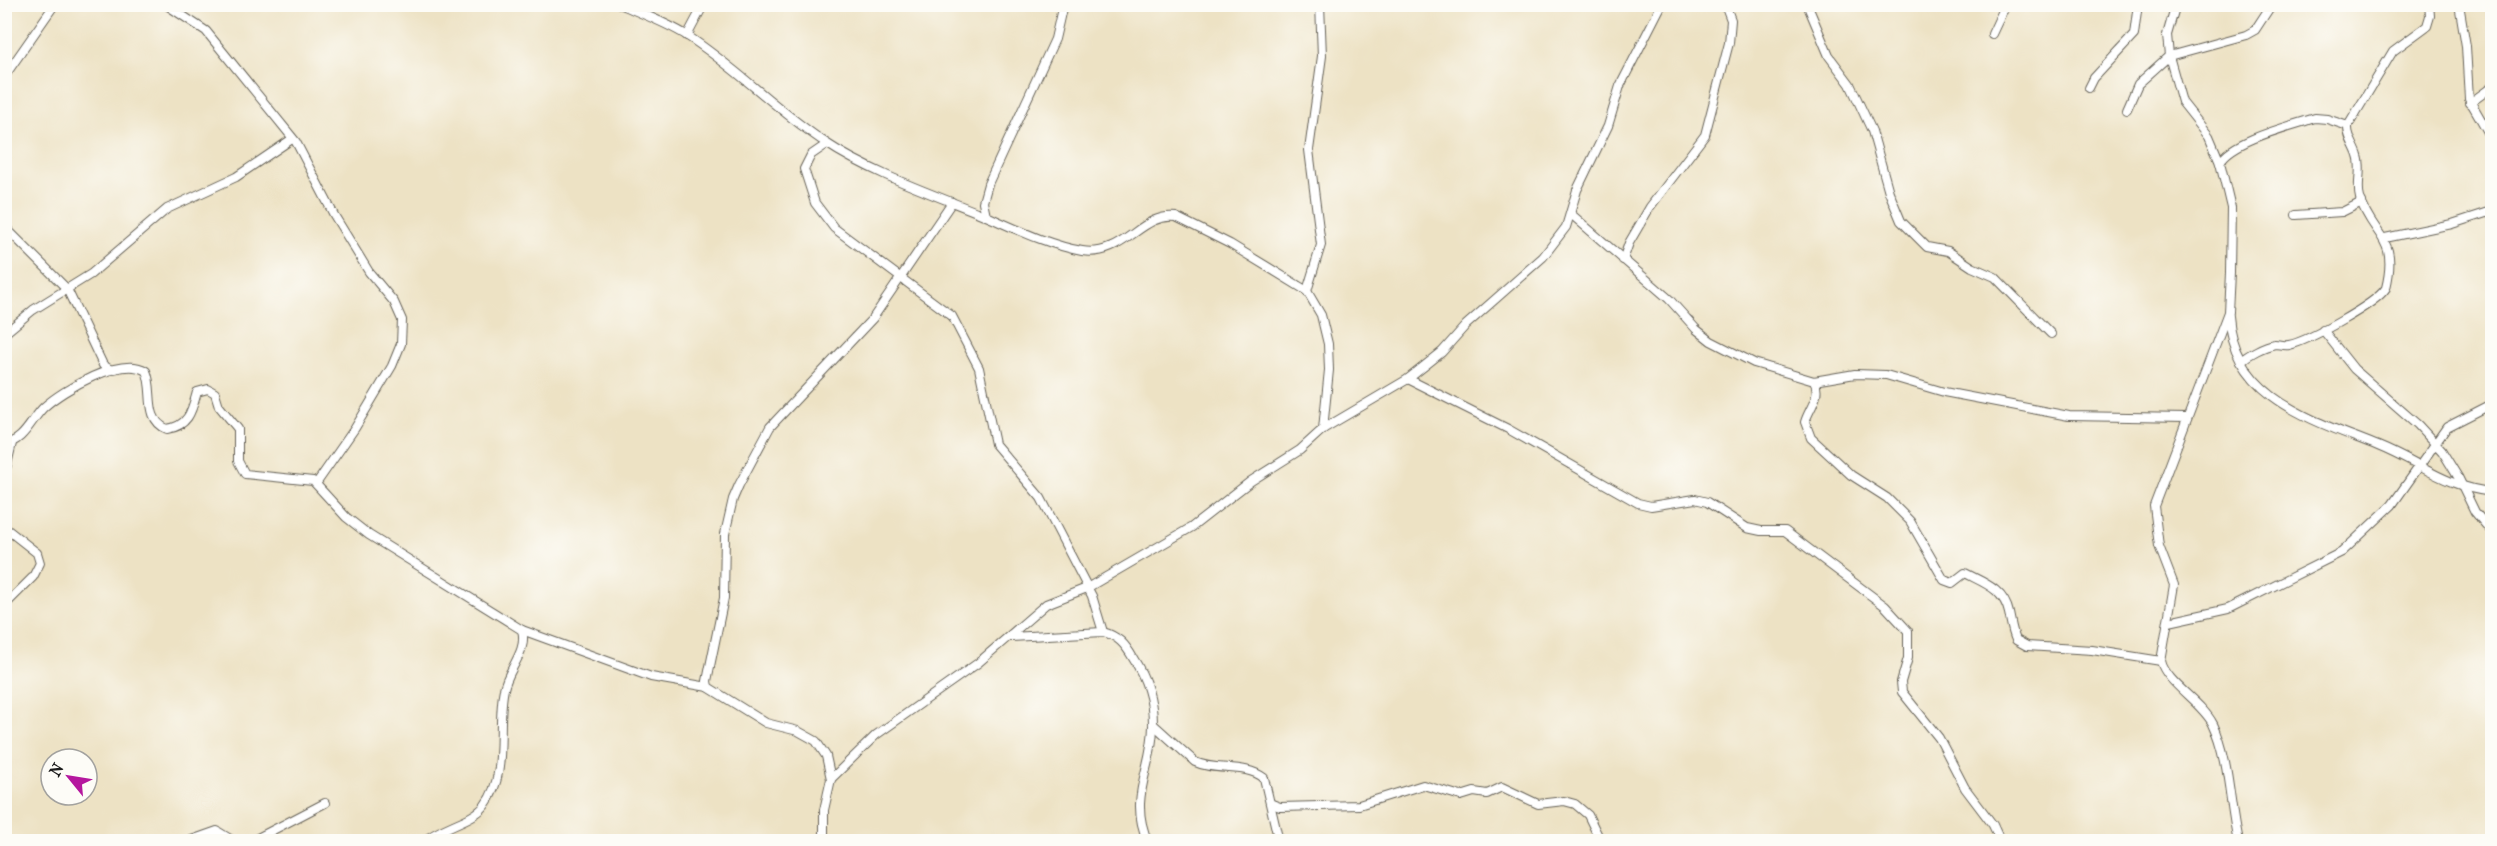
<svg xmlns="http://www.w3.org/2000/svg" width="2497" height="846" viewBox="0 0 2497 846" font-family="'IM FELL French Canon',serif">
<style>
.lines{fill:none;stroke-linecap:round;stroke-linejoin:round}
.street-casing{stroke:#656157;stroke-width:10}
.street{stroke:#fff;stroke-width:8}
</style>
<rect width="100%" height="100%" fill="#fdfcf7"/>
<filter id="ink" filterUnits="userSpaceOnUse"><feTurbulence type="fractalNoise" baseFrequency=".0167" numOctaves="2"/><feDisplacementMap in="SourceGraphic" scale="12" xChannelSelector="R" yChannelSelector="G"/><feConvolveMatrix kernelMatrix="1 2 1 2 8 2 1 2 1" color-interpolation-filters="sRGB"/></filter>
<filter id="wash" filterUnits="userSpaceOnUse"><feTurbulence type="fractalNoise" baseFrequency=".008" numOctaves="4" result="noise"/><feDisplacementMap in="SourceGraphic" scale="24" xChannelSelector="R" yChannelSelector="G"/><feGaussianBlur stdDeviation="1.35" result="paint"/><feColorMatrix in="noise" values="0 0 0 0 0 0 0 0 0 0 0 0 0 0 0 0 0 1.4 0 .05"/><feComposite in="paint" operator="in"/></filter>
<g filter="url(#wash)">
<rect width="100%" height="100%" fill="#ede2c4"/>
</g>
<g filter="url(#ink)">
<g class="lines">
<defs>
<g id="street">
<path d="M165,4l41,27 90,111 38,73 35,57 25,30 8,18 -1,24 -9,22 -37,62 -39,56"/>
<path d="M620,4c22,10 45,18 66,31 50,32 91,76 140,108 43,29 109,52 158,72 30,13 64,30 98,36 42,7 59,-39 94,-34l54,27 77,47 14,24 7,29 1,26 -6,59"/>
<path d="M1807,4l22,52 21,28 22,47 17,61 12,29 26,26 21,4 24,16 23,10 56,57"/>
<path d="M2176,4l-9,31 2,21 13,46 27,34 11,26 11,46 -1,65 -2,39 -74,194 5,40 15,39 -13,76c5,22 40,40 52,63 17,36 16,79 25,118"/>
<path d="M2459,4l7,42 3,53 23,40"/>
<path d="M1992,34l14,-30"/>
<path d="M687,36l17,-32"/>
<path d="M4,77l51,-73"/>
<path d="M2089,88l5,-10 40,-43 4,-31"/>
<path d="M2470,103l22,-16"/>
<path d="M2127,109l11,-25 31,-28 77,-21 9,-5 17,-26"/>
<path d="M827,144l-16,11 -7,14 11,34 19,25 118,88 27,52 16,76 46,54 51,98 11,36"/>
<path d="M2220,162c12,-22 71,-36 95,-44l12,1 21,7"/>
<path d="M1571,214l98,85 27,30 15,12 43,22 60,18 41,-7 31,1 58,17 125,24 118,2"/>
<path d="M2296,215l46,-3 20,-10"/>
<path d="M986,216l-3,-14 5,-18 67,-145 8,-35"/>
<path d="M4,226l63,63 36,76 8,5"/>
<path d="M2385,238l67,-14 40,-13"/>
<path d="M1623,260l6,-17 21,-36 55,-72 24,-92 2,-23 -6,-16"/>
<path d="M1307,291l14,-46 -12,-95 13,-94 -2,-52"/>
<path d="M2228,316c6,83 86,104 150,130 42,17 67,41 114,46"/>
<path d="M2323,330l31,39 64,56 24,26 16,26 17,35 17,20"/>
<path d="M4,334l29,-24 58,-36 76,-65 69,-32 56,-38"/>
<path d="M2241,361c8,-7 23,-15 34,-17 4,0 9,2 14,1 19,-4 87,-41 97,-57 13,-53 -14,-51 -26,-90 -4,-14 3,-28 -2,-42 -3,-10 -11,-19 -10,-30l45,-75 34,-25 3,-10 -1,-12"/>
<path d="M1408,379l100,50 130,74 13,3 44,-7 12,3 40,26 14,3h24l100,75 23,25v27l-7,24 1,10 37,46 26,50 28,37 5,11 -2,6"/>
<path d="M1814,381c8,15 -5,27 -9,41l6,16 40,37 36,23 23,23 34,59 8,3 13,-10c19,10 39,16 44,40 2,9 3,18 7,27l11,6 65,4 69,11"/>
<path d="M4,443c19,1 28,-25 40,-36 19,-17 77,-52 102,-36 9,19 -3,48 21,58 22,-3 25,-19 30,-37l11,-3 7,4 4,13 19,23v32l7,13 68,7 33,36 23,18 153,95c6,22 -14,38 -18,59 -8,36 5,84 -19,116 -11,16 -44,21 -62,37"/>
<path d="M4,477l8,-34"/>
<path d="M4,527l33,26 3,10 -7,14 -29,29"/>
<path d="M2169,622l59,-13 114,-57 50,-47 55,-78 45,-23"/>
<path d="M522,630l129,47 57,10"/>
<path d="M1011,637l92,-5c15,4 22,12 30,26 13,20 20,41 20,65 1,44 -26,73 -5,119"/>
<path d="M1153,724l42,38c21,10 50,1 69,16l15,64"/>
<path d="M831,779l-5,-23 -10,-15 -18,-10 -32,-8 -58,-36 -1,-6 17,-83 1,-64 8,-35 6,-14 31,-58 103,-109 79,-116"/>
<path d="M1272,804l8,3 79,-2 64,-20 38,11 13,-4 13,2 15,-7 36,17 26,-3 11,3 13,11 13,27"/>
<path d="M186,842l31,-11 18,11"/>
<path d="M250,842l75,-39"/>
<path d="M824,842v-32l7,-31 45,-44 102,-72 68,-59 41,-16 105,-61 59,-46 49,-31 23,-21 85,-50 34,-27 24,-27 77,-68 23,-30 11,-37 31,-64 12,-40 42,-82"/>
</g>
</defs>
<use href="#street" class="street-casing"/>
<use href="#street" class="street"/>
</g>
</g>
<rect width="2497" height="846" fill="none" stroke="#fdfcf7" stroke-width="24"/>
<g transform="translate(69 777) rotate(300)"><circle r="28" fill="#fdfcf7" stroke="#a3a29f" stroke-width="1.5"/>
<path d="M0-4.5L10 22L0 15L-10 22Z" fill="#b5179e"/>
<text y="-9" font-size="16" font-weight="bold" text-anchor="middle" fill="#1c1c1c">N</text>
</g>
</svg>
